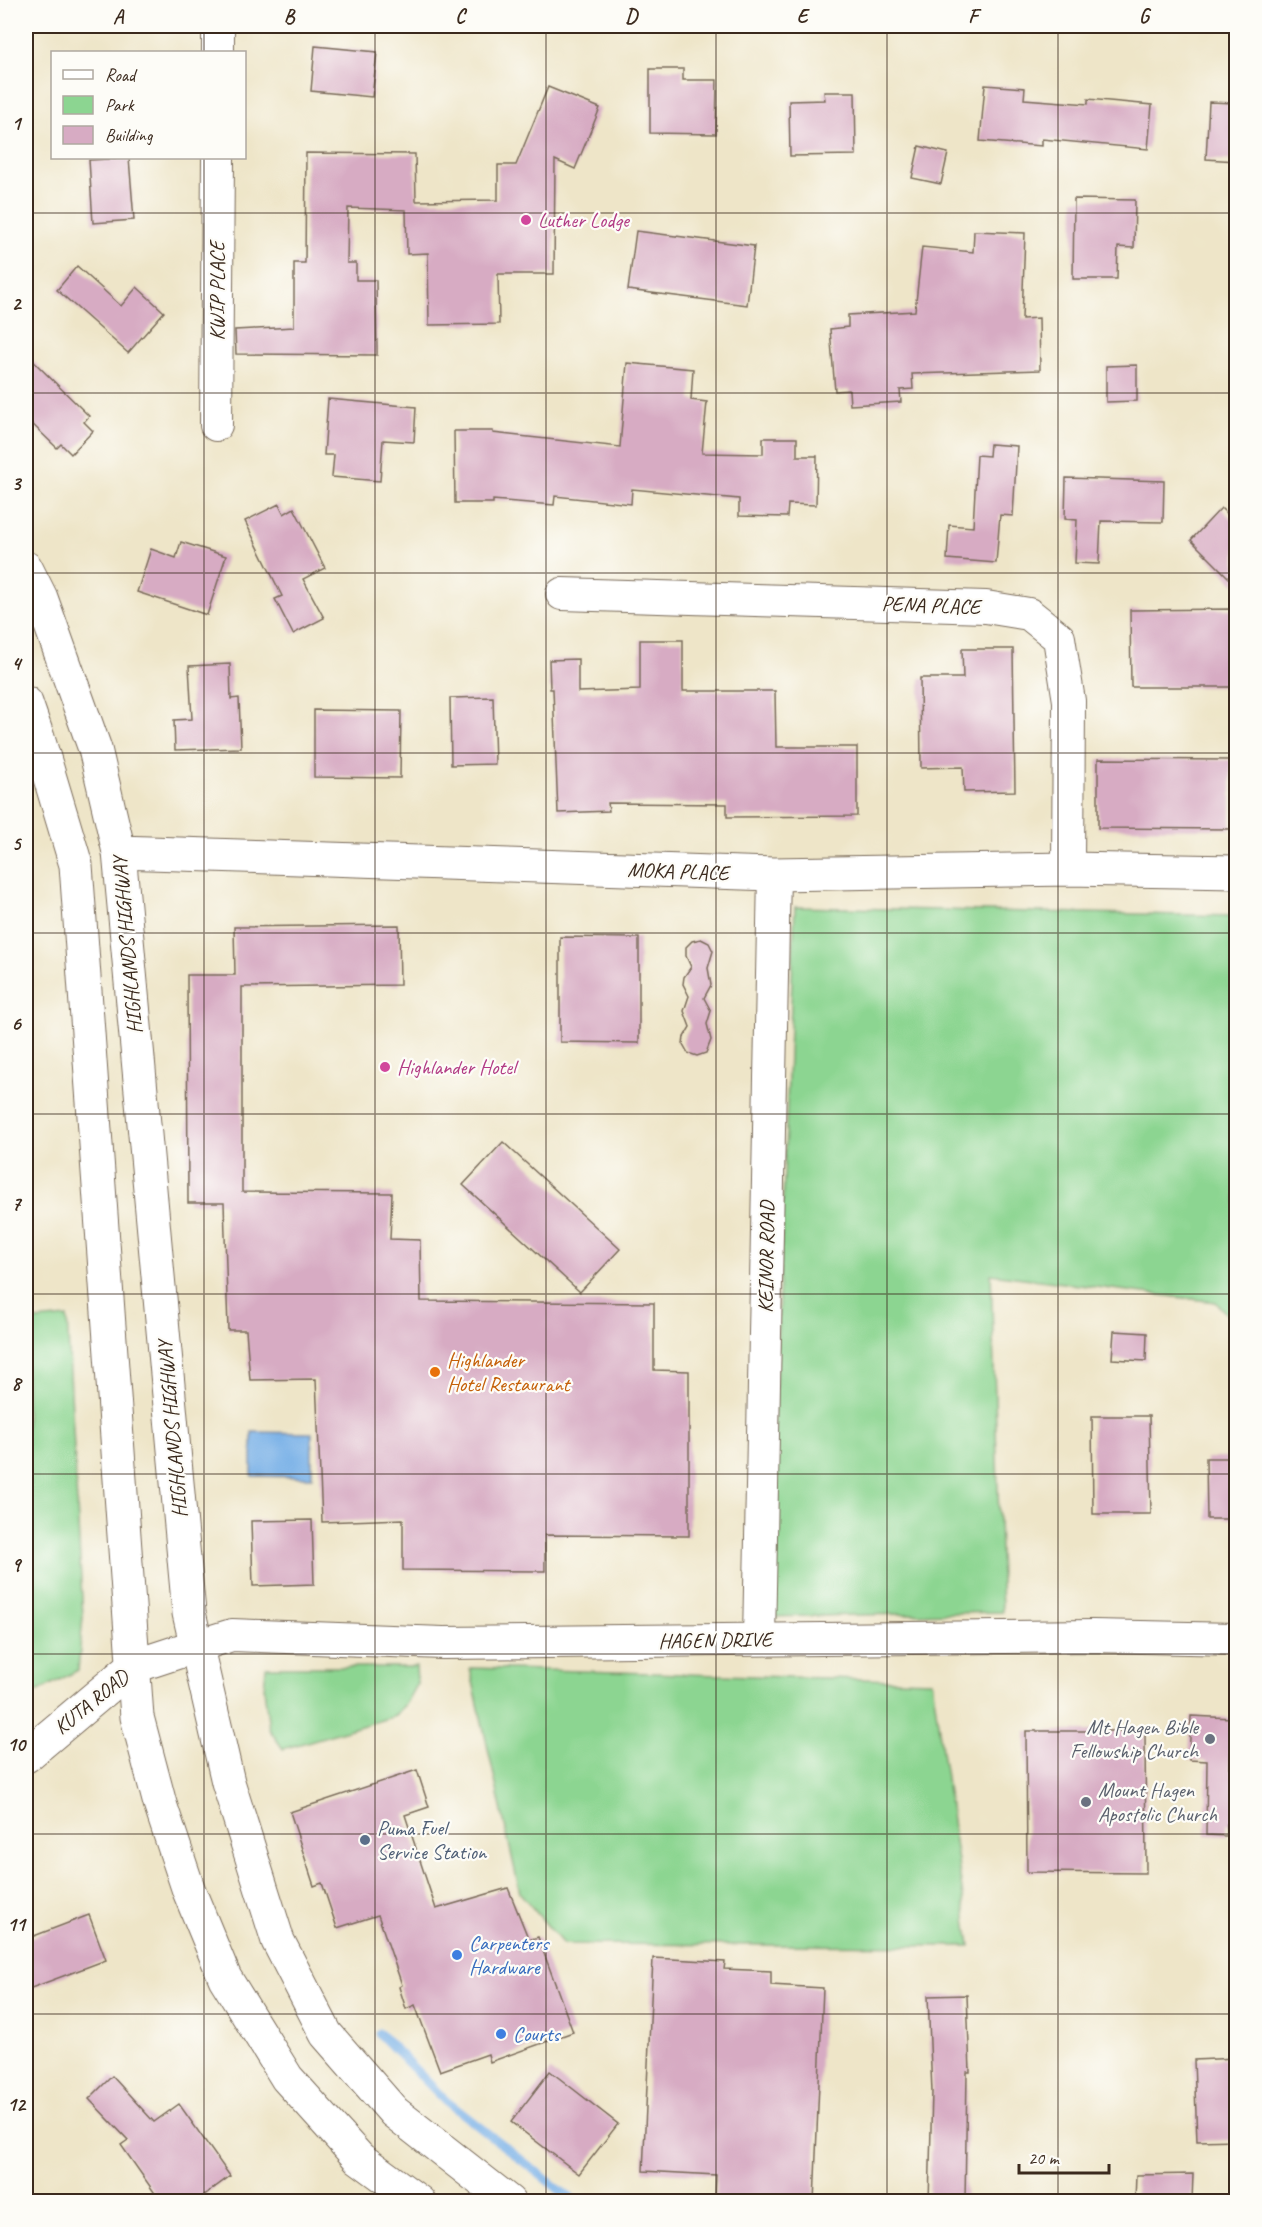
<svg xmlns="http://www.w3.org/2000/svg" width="1262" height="2227" viewBox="0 0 1262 2227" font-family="Caveat,sans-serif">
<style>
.green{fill:#8cd591;stroke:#648058;stroke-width:1.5}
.water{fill:#78b0e7;stroke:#5a6d82;stroke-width:1.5}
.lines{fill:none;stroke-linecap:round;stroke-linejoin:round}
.stream{stroke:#78b0e7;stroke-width:9}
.building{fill:#d7abc3}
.minor-casing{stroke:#7a6b5a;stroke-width:34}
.tertiary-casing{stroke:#7a6b5a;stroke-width:35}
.primary-casing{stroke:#7a6b5a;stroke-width:35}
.minor{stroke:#fff;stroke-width:32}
.tertiary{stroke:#fff;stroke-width:33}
.primary{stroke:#fff;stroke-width:33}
.grid{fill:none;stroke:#3b2a1e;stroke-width:1.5;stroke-opacity:0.55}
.hotel-dot{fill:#d1479c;stroke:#fdfcf7;stroke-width:2}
.food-dot{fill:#e8710a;stroke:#fdfcf7;stroke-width:2}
.worship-dot{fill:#6b7280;stroke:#fdfcf7;stroke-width:2}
.service-dot{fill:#5c6f8a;stroke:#fdfcf7;stroke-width:2}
.shop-dot{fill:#3f7fe0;stroke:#fdfcf7;stroke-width:2}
.labels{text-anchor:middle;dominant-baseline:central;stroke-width:4.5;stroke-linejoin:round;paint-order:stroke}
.hotel-label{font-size:21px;fill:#b23c85;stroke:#fdfcf7;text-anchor:start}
.street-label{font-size:21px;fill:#3b2a1e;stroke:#fdfcf7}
.food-label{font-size:21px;fill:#c56008;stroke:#fdfcf7;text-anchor:start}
.worship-label{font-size:21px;fill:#5b616d;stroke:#fdfcf7;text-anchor:end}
.service-label{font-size:21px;fill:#4e5e75;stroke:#fdfcf7;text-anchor:start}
.shop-label{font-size:21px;fill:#366cbe;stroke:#fdfcf7;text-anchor:start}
.neatline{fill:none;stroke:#3b2a1e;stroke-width:2}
.grid-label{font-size:20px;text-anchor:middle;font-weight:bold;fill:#3b2a1e}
</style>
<rect width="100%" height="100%" fill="#fdfcf7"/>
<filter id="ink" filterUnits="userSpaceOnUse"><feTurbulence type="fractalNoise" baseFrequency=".0167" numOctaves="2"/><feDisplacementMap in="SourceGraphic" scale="12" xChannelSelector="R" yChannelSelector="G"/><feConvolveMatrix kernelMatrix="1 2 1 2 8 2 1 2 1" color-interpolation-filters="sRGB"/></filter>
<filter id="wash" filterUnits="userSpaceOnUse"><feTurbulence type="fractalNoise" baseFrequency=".008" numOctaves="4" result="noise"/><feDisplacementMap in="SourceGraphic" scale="24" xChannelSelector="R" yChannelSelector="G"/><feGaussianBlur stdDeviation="1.35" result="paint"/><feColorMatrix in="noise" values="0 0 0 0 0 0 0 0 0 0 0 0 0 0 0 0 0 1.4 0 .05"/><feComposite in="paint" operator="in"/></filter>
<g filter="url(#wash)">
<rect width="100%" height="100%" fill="#eee5c8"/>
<g class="green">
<path d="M795,907l441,9v409l-20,-23 -225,-28 11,338 -236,5z"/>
<path d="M67,1317l16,300 -5,53 -52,28v-377z"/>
<path d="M266,1667h150l1,16 -11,20 -11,13 -112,33 -14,-20 -5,-41z"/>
<path d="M470,1668l462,13 38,265 -407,-2 -43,-51z"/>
</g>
<path class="water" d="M252,1432l60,1v44l-60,-1z"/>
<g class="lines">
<path class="stream" d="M380,2034l65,66 121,95 11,7"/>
</g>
<g id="blocks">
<g class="building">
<path d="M315,46l62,6 -5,45 -61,-6z"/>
<path d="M650,69h33v11h34l-1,54 -66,-1z"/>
<path d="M985,85l40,3 -1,11 64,5v-5l64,6 -4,44 -106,-10v7l-62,-5z"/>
<path d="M548,87l52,21 -25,61 -20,-9 -1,114h-56l1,50 -70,1 -1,-72 -21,1 -1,-44 -58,-2 -1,55h9v17h20l1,75 -141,-1 -1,-24 59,-3v-64h11l1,-110 109,1 1,47 82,-1v-35h18z"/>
<path d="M824,92h31l1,63 -66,1 -1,-55 36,-1z"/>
<path d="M1209,102l27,1v58l-30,-2z"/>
<path d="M919,146l29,7 -7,31 -29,-6z"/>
<path d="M129,158l5,62 -41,3 -4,-63z"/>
<path d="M1074,199l61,1 -1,48 -16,-1 -1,32h-44z"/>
<path d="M636,231l118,15 -7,59 -119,-15z"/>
<path d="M974,231l51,2 -3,86 17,-1 1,52 -128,4 1,15 -13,1 1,12 -51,3 -1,-15 -14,1 -5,-62 18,-2v-12l67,-4 7,-64 51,5z"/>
<path d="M77,266l44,40 16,-19 27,25 -36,41 -71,-63z"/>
<path d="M26,354l63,62 -5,6 9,9 -22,23 -10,-10 -4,4 -31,-30z"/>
<path d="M627,363l66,6 -2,31 16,2 -5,51 61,1v-16h34v18h20l-1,49 -28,-1 -1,13 -48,-1v-17l-107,-10 -1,15 -76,-8 -1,9 -61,-5v3h-38l-1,-72h39v2l127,14z"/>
<path d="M1137,365v36l-31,1v-36z"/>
<path d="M328,399l88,8 -2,35 -31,-2 -3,41 -48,-4 2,-22h-10z"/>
<path d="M990,444l27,2 -4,70 -13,-1 -4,48 -49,-4 2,-34 24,2 4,-72 12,1z"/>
<path d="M1066,478l98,3 -1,41 -62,-1 -2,43 -24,-1 2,-43 -12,-1z"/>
<path d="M279,504l5,10 10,-6 31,60 -22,11 21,39 -31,16 -18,-35 7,-3 -37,-75z"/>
<path d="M1221,508l15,15v62l-45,-45z"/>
<path d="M181,542l45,14 -19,59 -70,-23 14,-43 25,9z"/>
<path d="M1234,609l1,78h-104l-1,-77z"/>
<path d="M640,640h43v51h92l1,56h81v69l-130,1v-13l-119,-1 1,8 -51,2 -5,-124h-3l-1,-29 29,-1v33l62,-2z"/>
<path d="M962,649h51l2,142 -51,1 -1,-25 -42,1 -1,-90h43z"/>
<path d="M230,664l1,35 8,-1 2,50 -66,2 -1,-30 18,-1 -3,-53z"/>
<path d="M493,697l2,67 -44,1 -1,-67z"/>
<path d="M314,710l87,1 -1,67 -86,-1z"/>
<path d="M1098,759l133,1v69l-133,-1z"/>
<path d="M399,925l1,60 -158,2v205l150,1 -2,46 30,1 1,61 233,2v67l35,1v165l-144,-1v36l-142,-1v-51l-81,3 -6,-143 -66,1 -4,-50h-18l-4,-127h-36l-1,-228h48l-1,-48z"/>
<path d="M560,937l79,1v105l-79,-1z"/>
<path d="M701,939l8,4 4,8 -5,17 3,17 -7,13 7,13 -4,13 4,16 -5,13 -9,3 -9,-3 -5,-9 1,-7 6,-10 -6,-16 5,-15 -6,-12 1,-7 7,-10 -5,-11v-9l6,-6z"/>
<path d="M503,1142l117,107 -40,43 -117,-107z"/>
<path d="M1114,1331l33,2 -1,28 -34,-2z"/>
<path d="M1092,1416h57l2,98h-58z"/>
<path d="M1206,1458h30v61h-29z"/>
<path d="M312,1520l2,64 -61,2 -2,-65z"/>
<path d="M1191,1716l41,2 -2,51h6v55h-9v12l-21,-1 1,-74 -18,-1z"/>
<path d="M1026,1731h119l1,142 -119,-1z"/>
<path d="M417,1770l12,37 -24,8 31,94 72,-21 21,52 9,-3 35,95 -83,30 -2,-8 -48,17 -25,-66 -9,4 -7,-22 3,-2 -24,-70 -41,13 -15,-45 -8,3 -24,-74z"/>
<path d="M89,1915l17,45 -80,30v-51z"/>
<path d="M653,1958l72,4 -1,7 47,2v14l52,3 -9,214h-99l1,-27 -73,-4z"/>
<path d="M967,1995l3,77h-3l-2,130h-36l3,-110 -4,-96z"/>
<path d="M1236,2058v82l-39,1 -3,-81z"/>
<path d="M550,2071l68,53 -39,50 -68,-52z"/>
<path d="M112,2076l42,46 25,-18 51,72 -35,26h-34l-40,-57 7,-5 -39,-41z"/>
<path d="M1193,2174l-1,28h-57l1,-27z"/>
</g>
</g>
</g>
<g filter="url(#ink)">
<use href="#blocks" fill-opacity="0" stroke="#7a6b5a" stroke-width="1.5"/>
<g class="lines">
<defs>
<g id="minor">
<path d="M218,52v-26"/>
<path d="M216,425l2,-267"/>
<path d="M562,594l424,13 43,7 30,24 10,63 -1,168"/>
<path d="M759,1639l15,-765"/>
<path d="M196,1646l36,-11 211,8 650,-7 143,3"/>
</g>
<g id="tertiary">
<path d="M119,852l655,22 294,-5 168,3"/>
<path d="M26,1756l106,-89 64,-21"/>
</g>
<g id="primary">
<path d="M26,568l15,30 54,151 24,103 70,761 39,169 50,159 48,93 68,78 115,90"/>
<path d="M26,703l12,35 38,127 61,852 23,87 29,87 36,87 62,100 72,80 60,44"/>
</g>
</defs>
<use href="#minor" class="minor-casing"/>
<use href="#tertiary" class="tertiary-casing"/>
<use href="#primary" class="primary-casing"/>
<use href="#minor" class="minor"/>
<use href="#tertiary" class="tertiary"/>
<use href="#primary" class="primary"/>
</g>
</g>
<path class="grid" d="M204,26v26M375,26v2176M546,26v2176M716,26v2176M887,26v2176M1058,26v2176M204,158v2044M26,213h1210M26,393h1210M26,573h1210M26,753h1210M26,933h1210M26,1114h1210M26,1294h1210M26,1474h1210M26,1654h1210M26,1834h1210M26,2014h1210"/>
<g class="hotel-dot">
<circle cx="526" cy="220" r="6"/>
<circle cx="385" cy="1067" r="6"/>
</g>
<circle class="food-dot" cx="435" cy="1372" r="6"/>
<g class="worship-dot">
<circle cx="1210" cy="1739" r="6"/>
<circle cx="1086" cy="1802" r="6"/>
</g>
<circle class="service-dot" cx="365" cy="1840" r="6"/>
<g class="shop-dot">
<circle cx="457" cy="1955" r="6"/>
<circle cx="501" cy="2034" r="6"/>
</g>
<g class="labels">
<g class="hotel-label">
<text x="538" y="220">Luther Lodge</text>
<text x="397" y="1067">Highlander Hotel</text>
</g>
<g class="street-label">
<text transform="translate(217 291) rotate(-90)">KWIP PLACE</text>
<text transform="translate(931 605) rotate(2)">PENA PLACE</text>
<text transform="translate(678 871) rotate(2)">MOKA PLACE</text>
<text transform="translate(127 945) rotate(-95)">HIGHLANDS HIGHWAY</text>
<text transform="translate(766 1257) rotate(-89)">KEINOR ROAD</text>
<text transform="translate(172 1429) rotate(-95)">HIGHLANDS HIGHWAY</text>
<text transform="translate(715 1640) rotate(-1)">HAGEN DRIVE</text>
<text transform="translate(91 1702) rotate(-39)">KUTA ROAD</text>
</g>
<g class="food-label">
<text x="447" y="1360">Highlander<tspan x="447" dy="24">Hotel Restaurant</tspan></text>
</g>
<g class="worship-label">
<text x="1198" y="1727">Mt Hagen Bible<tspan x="1198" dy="24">Fellowship Church</tspan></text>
<text x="1098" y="1790" text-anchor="start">Mount Hagen<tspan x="1098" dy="24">Apostolic Church</tspan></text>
</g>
<g class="service-label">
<text x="377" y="1828">Puma Fuel<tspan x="377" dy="24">Service Station</tspan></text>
</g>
<g class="shop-label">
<text x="469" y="1943">Carpenters<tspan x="469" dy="24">Hardware</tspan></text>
<text x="513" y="2034">Courts</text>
</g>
</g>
<rect width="1262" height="2227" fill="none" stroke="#fdfcf7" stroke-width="66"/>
<rect x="51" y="51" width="195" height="108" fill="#fdfcf7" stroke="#afa8a0" stroke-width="1.5"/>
<rect x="63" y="70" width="30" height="9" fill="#ffffff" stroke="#afa8a0" stroke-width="1.5"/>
<text x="105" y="81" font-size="18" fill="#3b2a1e">Road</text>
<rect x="63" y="96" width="30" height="18" fill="#8cd591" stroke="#afa8a0" stroke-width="1.5"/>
<text x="105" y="111" font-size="18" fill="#3b2a1e">Park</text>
<rect x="63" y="126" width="30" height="18" fill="#d7abc3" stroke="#afa8a0" stroke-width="1.5"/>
<text x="105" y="141" font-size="18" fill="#3b2a1e">Building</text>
<path d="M1019 2164v9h90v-9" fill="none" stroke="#3b2a1e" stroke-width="3"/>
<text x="1028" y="2164" font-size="18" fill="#3b2a1e" stroke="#fdfcf7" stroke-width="4.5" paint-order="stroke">20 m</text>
<rect x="33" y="33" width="1196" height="2161" class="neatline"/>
<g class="grid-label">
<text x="118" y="23">A</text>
<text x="289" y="23">B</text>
<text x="460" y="23">C</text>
<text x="631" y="23">D</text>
<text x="802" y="23">E</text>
<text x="973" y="23">F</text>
<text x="1144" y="23">G</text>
<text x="16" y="130">1</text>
<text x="16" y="310">2</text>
<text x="16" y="490">3</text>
<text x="16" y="670">4</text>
<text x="16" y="850">5</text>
<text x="16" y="1030">6</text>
<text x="16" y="1210">7</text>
<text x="16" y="1390">8</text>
<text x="16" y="1571">9</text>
<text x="16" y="1751">10</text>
<text x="16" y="1931">11</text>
<text x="16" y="2111">12</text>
</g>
</svg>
